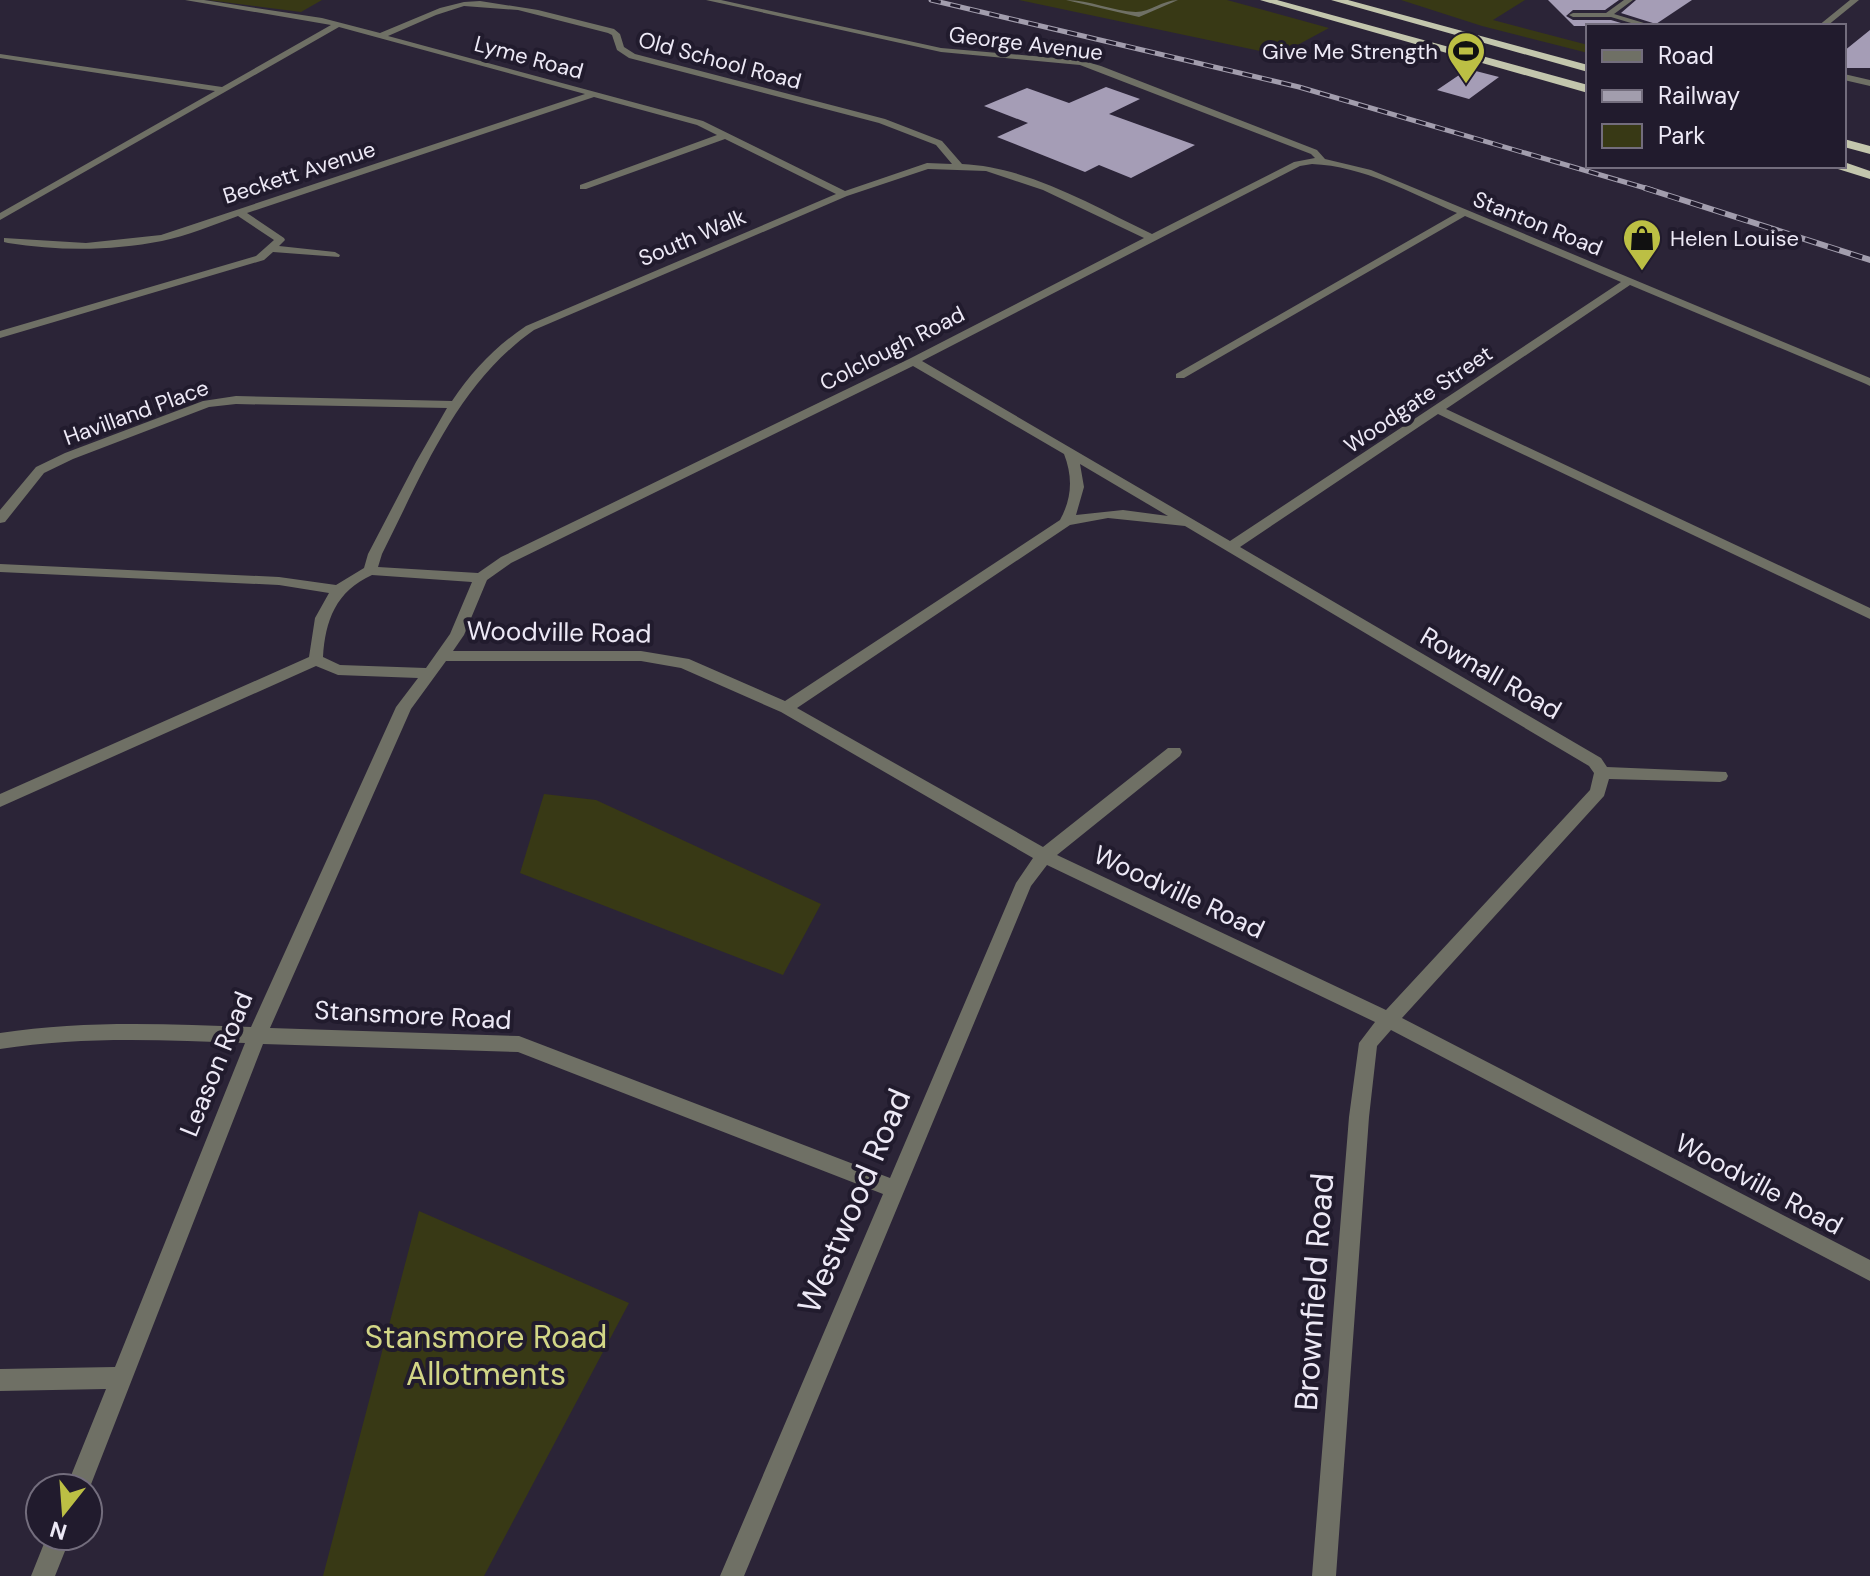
<svg xmlns="http://www.w3.org/2000/svg" width="1870" height="1576" font-family="'DM Sans',sans-serif">
	<style>
		.green { fill: #383915 }
		.building { fill: #a59db6 }
		.lines { fill: none; stroke-linecap: round; stroke-linejoin: round }
		.minor { fill: #6f7065; fill-rule: evenodd }
		.trunk { fill: #c3c6ad; fill-rule: evenodd }
		.rail-far1-casing { stroke: #a29dad; stroke-width: 5 }
		.rail-casing { stroke: #a29dad; stroke-width: 6 }
		.rail-far1 { stroke: #211b2d; stroke-width: 3; stroke-dasharray: 10; stroke-linecap: butt }
		.rail { stroke: #211b2d; stroke-width: 4; stroke-dasharray: 12; stroke-linecap: butt }
		.labels { text-anchor: middle; stroke-width: 8; stroke-linejoin: round; paint-order: stroke }
		.far-street-label { font-size: 22px; fill: #ede9f6; stroke: #211b2d }
		.far-poi-label { font-size: 22px; fill: #ede9f6; stroke: #211b2d; text-anchor: end }
		.street-label { font-size: 26px; fill: #ede9f6; stroke: #211b2d }
		.near-street-label { font-size: 32px; fill: #ede9f6; stroke: #211b2d }
		.near-park-label { font-size: 32px; fill: #d2d686; stroke: #211b2d }
	</style>
	<rect width="100%" height="100%" fill="#2b2437"/>
	<!-- green -->
	<path class="green" d="M208,0h114l-21,12z
		M1019,0h208l102,28 -50,27z
		M1401,0h124l-32,20 95,25v8l-106,-27z
		M544,794l52,6 225,104 -38,71 -263,-102z
		M419,1211l210,92 -145,273h-161z"/>
	<!-- building -->
	<path class="building" d="M1548,0h71l-14,10h-32l-7,6 7,4h38l20,6h-57z
		M1636,0h56l-36,24 -35,-11z
		M1870,30v38h-26v-17z
		M1468,69l31,8 -30,22 -32,-9z
		M1106,87l34,12 -31,15 86,31 -64,33 -32,-13 -14,7 -88,-35 31,-14 -44,-17 43,-18 42,15z"/>
	<g class="lines">
		<!-- minor -->
		<path class="minor" d="M185,0h19l118,18 58,15 60,-25 24,-6 16,-1 58,9 76,19 6,5 4,13 11,7 250,65 57,22 20,23c67,3 131,42 190,70l142,-72 21,-4 -4,-4 -231,-89 -139,-13 -235,-52h15l220,48 139,12 21,6 216,84 8,9 46,11 499,208v8l-4,-2 -236,-99 -184,124 424,199v11l-432,-205 -198,133 361,211 6,9 119,5 2,4 -2,4 -6,2 -111,-3 -5,17 -202,222 468,242v21l-479,-251 -14,16 -8,71 -33,459h-24l37,-459 10,-74 16,-21 -328,-157 -16,21 -287,690h-24l163,-382 -365,-142 -255,-8 -175,448v-4h-22l40,-99 -106,2v-22l115,-2 130,-324c-82,-3 -164,-7 -245,6v-16c83,-13 168,-9 251,-6l145,-320 22,-29 -80,-3 -22,-9 -316,141v-13l309,-137 6,-39 14,-25 -50,-8 -279,-13v-8l279,13 57,8 28,-17 4,-14 48,-92 31,-54 -211,-4 -27,3 -136,52 -29,14 -39,49 -5,1v-13l36,-43 29,-14 138,-52 33,-5 216,5c20,-30 44,-55 74,-75l310,-132 -111,-55 -139,50h-6v-4l137,-50 -20,-10 -103,-28 -347,116 37,25 1,2 -6,6 56,6 5,3 -1,2 -66,-5 -9,8 -264,78v-7l256,-75 18,-16 -36,-24c-25,9 -51,20 -76,25 -51,10 -103,10 -154,2l-4,-1v-4l82,5 75,-8 424,-141 -246,-67 -339,193v-7l215,-122 -215,-33v-4l222,33 109,-62zM464,6l54,4 90,23 4,2 5,15 12,8 250,65 57,22 16,19 -25,-1 -82,28 -142,-70 -315,-85 48,-21zM1312,164c51,2 99,29 145,49l-281,161v4h8l281,-162 156,66 -391,259 -308,-180 378,-195zM928,169l58,2 57,19 101,48 -235,121 -408,198 -23,16 -100,-6 4,-13c41,-81 75,-170 152,-224l313,-134zM913,366l151,88c9,23 8,44 -4,66l-275,181 -96,-42 -48,-8h-188l11,-16 23,-55 24,-17zM1080,464l88,52 -45,-6 -47,5 8,-28zM1108,518l77,8 404,240 5,7 -4,17 -204,220 -329,-155 123,-99 2,-4 -2,-4h-12l-125,99 -246,-139 273,-183zM372,575l100,7 -22,52 -24,34 -86,-3 -17,-8c2,-36 13,-66 49,-82zM446,661h195l40,7 100,44 252,146 -17,25 -126,295 -371,-142 -249,-8 141,-319z
			M1066,0c24,0 46,11 70,12 14,0 27,-12 42,-12l-39,17z
			M1624,0h9l-19,14 40,12h-13l-30,-9h-38l-4,-2 4,-2h33z
			M1850,0h9l-32,26h-9z
			M1844,74l26,6v6l-26,-6z
			M47,1536h24l-16,40h-24z"/>
		<!-- trunk -->
		<path class="trunk" d="M1260,0h17l311,85v8z
			M1331,0h17l240,65v7z
			M1844,139l26,7v8l-26,-7z
			M1844,162l26,9v8l-32,-10 -2,-3h8z"/>
		<!-- rail-far1 casing -->
		<g class="rail-far1-casing">
			<path id="rail-far1" d="M931,0l368,87 353,103"/>
		</g>
		<!-- rail casing -->
		<g class="rail-casing">
			<path id="rail" d="M1645,188l225,72"/>
		</g>
		<!-- rail-far1 -->
		<use href="#rail-far1" class="rail-far1"/>
		<!-- rail -->
		<use href="#rail" class="rail"/>
	</g>
	<!-- icons -->
	<defs>
		<g id="stadium-pin" transform="scale(2)"><path d="M0 17L-7.5 6A9.5 9.5 0 1 1 7.5 6Z" fill="#bcbf44" stroke="#211b2d"/><path d="M0-5a6.5 5 0 1 0 0 10a6.5 5 0 1 0 0-10ZM-3.5-1.8h7v3.6h-7Z" fill="#111"/></g>
		<g id="shop-pin" transform="scale(2)"><path d="M0 17L-7.5 6A9.5 9.5 0 1 1 7.5 6Z" fill="#bcbf44" stroke="#211b2d"/><path d="M-5-2.5h2.3a2.7 3.5 0 0 1 5.4 0H5L5.5 6h-11ZM-1.5-2.5h3a1.5 2.3 0 0 0-3 0Z" fill="#111"/></g>
	</defs>
	<g fill-rule="evenodd">
		<use href="#stadium-pin" x="1466" y="51"/>
		<use href="#shop-pin" x="1642" y="238"/>
	</g>
	<g class="labels">
		<!-- far-street labels -->
		<g class="far-street-label">
			<text transform="translate(1026 43) rotate(7)" y="8">George Avenue</text>
			<text transform="translate(529 57) rotate(15)" y="8">Lyme Road</text>
			<text transform="translate(720 60) rotate(15)" y="8">Old School Road</text>
			<text transform="translate(299 172) rotate(-18)" y="8">Beckett Avenue</text>
			<text transform="translate(1538 223) rotate(22)" y="8">Stanton Road</text>
			<text transform="translate(692 237) rotate(-23)" y="8">South Walk</text>
			<text transform="translate(892 348) rotate(-27)" y="8">Colclough Road</text>
			<text transform="translate(1418 399) rotate(-34)" y="8">Woodgate Street</text>
			<text transform="translate(136 412) rotate(-20)" y="8">Havilland Place</text>
		</g>
		<!-- far-poi labels -->
		<g class="far-poi-label">
			<text x="1438" y="59">Give Me Strength</text>
			<text x="1670" y="246" text-anchor="start">Helen Louise</text>
		</g>
		<!-- street labels -->
		<g class="street-label">
			<text transform="translate(559 632) rotate(1)" y="9">Woodville Road</text>
			<text transform="translate(1491 673) rotate(30)" y="9">Rownall Road</text>
			<text transform="translate(1179 892) rotate(25)" y="9">Woodville Road</text>
			<text transform="translate(413 1015) rotate(3)" y="9">Stansmore Road</text>
			<text transform="translate(216 1064) rotate(-68)" y="9">Leason Road</text>
			<text transform="translate(1759 1184) rotate(28)" y="9">Woodville Road</text>
		</g>
		<!-- near-street labels -->
		<g class="near-street-label">
			<text transform="translate(854 1201) rotate(-67)" y="11">Westwood Road</text>
			<text transform="translate(1314 1292) rotate(-86)" y="11">Brownfield Road</text>
		</g>
		<!-- near-park labels -->
		<g class="near-park-label">
			<text x="486" y="1348">Stansmore Road<tspan x="486" dy="37">Allotments</tspan></text>
		</g>
	</g>
	<!-- legend -->
	<rect x="1586" y="24" width="260" height="144" fill="#211b2d" stroke="#736d7d" stroke-width="2"/>
	<rect x="1602" y="50" width="40" height="12" fill="#6f7065" stroke="#736d7d" stroke-width="2"/>
	<text x="1658" y="64" font-size="24" fill="#ede9f6">Road</text>
	<rect x="1602" y="90" width="40" height="12" fill="#a29dad" stroke="#736d7d" stroke-width="2"/>
	<text x="1658" y="104" font-size="24" fill="#ede9f6">Railway</text>
	<rect x="1602" y="124" width="40" height="24" fill="#383915" stroke="#736d7d" stroke-width="2"/>
	<text x="1658" y="144" font-size="24" fill="#ede9f6">Park</text>
	<!-- north arrow -->
	<g transform="translate(64 1512) rotate(197)"><circle r="38" fill="#211b2d" stroke="#736d7d" stroke-width="2"/>
	<path d="M0-6L14 30L0 20L-14 30Z" fill="#bcbf44"/>
	<text y="-12" font-size="22" font-weight="bold" text-anchor="middle" fill="#ede9f6">N</text>
	</g>
</svg>
